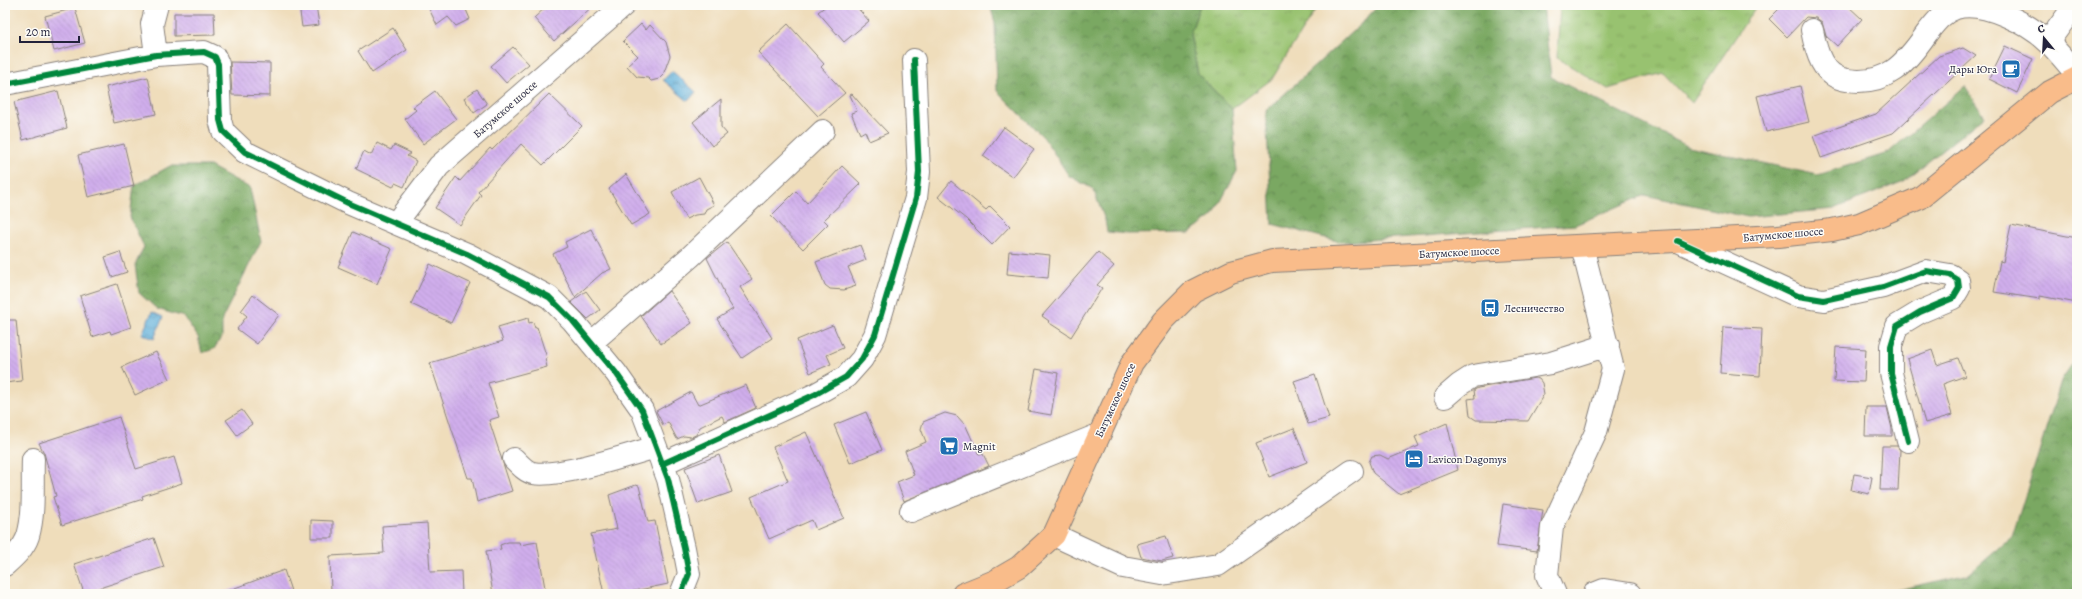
<svg xmlns="http://www.w3.org/2000/svg" width="2082" height="599" font-family="Alegreya,serif">
	<style>
		.grass { fill: url(#grass-tufts); stroke: #5d7255 }
		.forest { fill: url(#forest-crowns); stroke: #4e654e }
		.water { fill: url(#water-waves); stroke: #40688a }
		.building { fill: url(#building-back-hatch) }
		.lines { fill: none; stroke-linecap: round; stroke-linejoin: round }
		.minor-casing { stroke: #88807b; stroke-width: 24 }
		.highway-casing { stroke: #88807b; stroke-width: 24 }
		.minor { stroke: #fff; stroke-width: 22 }
		.highway { stroke: #f9bc8a; stroke-width: 22 }
		.cycleway-casing { stroke: #fdfcf7; stroke-width: 8 }
		.cycleway { stroke: #00873e; stroke-width: 6 }
		.labels { text-anchor: middle; stroke-width: 3; stroke-linejoin: round; paint-order: stroke }
		.poi-label { font-size: 11px; fill: #22223b; stroke: #fdfcf7; text-anchor: start }
		.street-label { font-size: 11px; fill: #22223b; stroke: #fdfcf7 }
	</style>
	<defs>
		<pattern id="grass-tufts" width="24" height="20" patternUnits="userSpaceOnUse"><rect width="24" height="20" fill="#98c26f"/><path d="M3 7l-1-3M5 7V3M7 7l1-3M15 17l-1-3M17 17v-4M19 17l1-3" fill="none" stroke="#83a661"/></pattern>
		<pattern id="forest-crowns" width="20" height="18" patternUnits="userSpaceOnUse"><rect width="20" height="18" fill="#7aa862"/><path d="M2 6a3 3 0 1 1 6 0M12 15a3 3 0 1 1 6 0" fill="none" stroke="#648852"/></pattern>
		<pattern id="water-waves" width="16" height="10" patternUnits="userSpaceOnUse"><rect width="16" height="10" fill="#5eafd9"/><path d="M0 5q4-4 8 0t8 0" fill="none" stroke="#4d8eb1"/></pattern>
		<pattern id="building-back-hatch" width="6" height="6" patternUnits="userSpaceOnUse"><rect width="6" height="6" fill="#d0aeec"/><path d="M-1 5l2 2M0 0l6 6M5-1l2 2" fill="none" stroke="#b295cb"/></pattern>
	</defs>
	<rect width="100%" height="100%" fill="#fdfcf7"/>
	<filter id="ink" filterUnits="userSpaceOnUse"><feTurbulence type="fractalNoise" baseFrequency=".025" numOctaves="2"/><feDisplacementMap in="SourceGraphic" scale="8" xChannelSelector="R" yChannelSelector="G"/><feConvolveMatrix kernelMatrix="1 2 1 2 8 2 1 2 1" color-interpolation-filters="sRGB"/></filter>
	<filter id="wash" filterUnits="userSpaceOnUse"><feTurbulence type="fractalNoise" baseFrequency=".012" numOctaves="4" result="noise"/><feDisplacementMap in="SourceGraphic" scale="16" xChannelSelector="R" yChannelSelector="G"/><feGaussianBlur stdDeviation="0.9" result="paint"/><feColorMatrix in="noise" values="0 0 0 0 0 0 0 0 0 0 0 0 0 0 0 0 0 1.4 0 .05"/><feComposite in="paint" operator="in"/></filter>
	<g filter="url(#wash)">
		<rect width="100%" height="100%" fill="#efddbb"/>
		<!-- grass -->
		<path class="grass" d="M1200,5h118l-46,74 -40,30 -34,-35 -8,-40z
			M1560,5h197l-65,98 -29,-30 -55,16 -51,-31z"/>
		<!-- forest -->
		<path class="forest" d="M990,5h210l-10,29 8,40 34,35 5,62 -24,45 -23,17 -62,1 -21,-2 -2,-12 -12,-31 -24,-13 -25,-38 -47,-47 -2,-68z
			M1378,5h165l8,72 138,70 129,28 70,-22 77,-67 20,30 -81,65 -70,28 -86,8 -103,-22 -70,30 -234,17 -69,-18 -6,-113 100,-92z
			M170,166h40l40,22 11,53 -39,78v17l-8,13 -12,4 -4,-16 -14,-20 -27,-8 -18,-16 -4,-28 9,-18 -14,-30 4,-31z
			M2077,357v237h-198l90,-20 43,-37 50,-158z"/>
		<!-- water -->
		<path class="water" d="M672,71l24,21 -8,9 -25,-21z
			M152,312l11,5 -9,22 -12,-5z"/>
		<g id="blocks">
			<!-- building -->
			<path class="building" d="M299,5h17l3,20 -17,2z
				M427,5h37l6,14 -14,7 -8,-9 -11,8z
				M548,5h46l-40,36 -20,-23z
				M827,5h28l14,16 -25,21 -26,-30z
				M1783,5h64l15,14 -25,27 -11,-10 -4,-14 -6,-4 -10,-1 -19,20 -18,-18z
				M75,8l10,35 -31,8 -9,-35z
				M174,13h40l1,22 -41,1z
				M641,24l5,6 4,-5 16,17 4,14 -7,19 -4,4 -8,2 -3,-3 -11,-1 -10,-11 11,-10 -15,-15z
				M788,24l36,40 -3,3 24,26 -27,23 -60,-64z
				M393,28l14,22 -35,23 -14,-22z
				M2005,46l28,13 -16,34 -28,-14z
				M513,47l16,17 -23,19 -15,-17z
				M1963,48l13,8 -83,77 -72,25 -8,-22 63,-22 63,-58z
				M230,62l40,1v33l-38,-1z
				M148,77l8,37 -42,9 -8,-36z
				M1800,86l9,36 -43,10 -9,-36z
				M477,89l10,15 -13,9 -10,-15z
				M58,91l9,37 -44,12 -9,-38z
				M435,91l21,28 -33,25 -18,-25 11,-9 -3,-3z
				M549,94l33,32 -39,39 -22,-21 -43,48 3,3 -21,30 -25,-17 21,-31 4,4 30,-33 2,2z
				M852,94l12,14 24,25 -19,8 -4,-10 -5,3 -9,-21 6,-2 -7,-16z
				M721,99v28l6,7 -15,12 -19,-24z
				M1004,127l30,22 -21,28 -30,-21z
				M377,143l14,7 3,-5 17,8 -4,3 9,5 -12,26 -9,-4 -2,4 -37,-18 8,-18 7,4z
				M124,144l10,42 -46,11 -10,-42z
				M842,166l19,18 -37,36 4,4 -25,25 -32,-33 25,-25 11,12z
				M626,174l24,40 -19,11 -22,-36z
				M699,177l15,28 -8,4 -2,5 -9,1 -9,4 -14,-27z
				M951,181l35,29 4,-4 20,20 -18,19 -26,-26 -28,-22z
				M2011,225l66,13v65l-37,-7v3l-46,-7 6,-31 3,1z
				M591,229l20,40 -9,4 -27,24 -22,-43 14,-7 -2,-5z
				M353,232l39,17 -15,35 -39,-17z
				M727,242l25,37 -12,8 32,51 -30,20 -25,-39 16,-10 -10,-16 1,-1 -17,-34z
				M860,245l6,15 -18,7 8,19 -12,4 -14,-1 -5,-4 -9,-23z
				M1009,251l41,4 -2,23 -41,-4z
				M120,252l7,20 -15,5 -7,-20z
				M1098,252l16,14 -17,19 5,3 -31,49 -23,-15 1,-1 -7,-5z
				M430,264l40,19 -19,40 -40,-19z
				M117,284l14,43 -20,7 -1,-3 -18,6 -12,-41z
				M586,291l14,19 -12,9 -17,-17z
				M669,291l23,32 -31,21 -20,-28z
				M253,295l26,20 -22,29 -20,-15 10,-13 -6,-5z
				M528,318l1,5 4,-1 2,6 2,-1 10,31 -2,1 2,8 -59,16 11,34 -10,3 23,71 -35,11 -5,-24h-4l-38,-115 73,-22 -5,-14z
				M5,320h11l6,61 -17,2z
				M833,325l10,23 -16,7 4,9 -21,9 -13,-33z
				M1723,327l39,2 -2,47 -40,-3z
				M1836,347l30,2 -2,33 -30,-1z
				M1932,350l5,15 21,-7 7,18 -22,8 9,31 -27,8 -18,-64z
				M156,352l13,27 -34,16 -13,-28z
				M1036,369l22,4 -7,42 -23,-4z
				M1315,374l14,44 -21,6 -14,-43z
				M1535,378l4,1 3,4 2,11 -16,27 -52,-1 -6,-4 -2,-17 7,-1 -1,-8 4,-2z
				M746,385l10,23 -31,14 -3,-6 -22,11 -4,8 -5,2 -7,-1 -7,3 -9,-17 -5,3 -7,-14 35,-19 7,13z
				M1866,407h21l5,22v7h-27z
				M242,410l10,14 -15,11 -11,-15z
				M866,412l16,38 -32,13 -16,-38z
				M945,413l12,3 9,10 13,29 4,-1 6,12 -85,35 -7,-19 17,-7 -9,-24 21,-9 -5,-13 2,-7z
				M119,417l17,52 38,-12 8,26 -40,13 1,3 -81,26 -9,-28 3,-1 -12,-43 -5,-10z
				M1447,423l11,47 -59,24 -26,-21 -4,-11 3,-6 8,-1 8,4 31,-13 -4,-9z
				M1294,428l13,34 -38,15 -13,-34z
				M806,432l38,86 -28,12 -4,-10 -43,19 -18,-42 37,-16 -15,-34z
				M1882,446h15l3,4 -2,40h-18z
				M719,455l13,37 -34,12 -13,-36z
				M1854,474l18,3 -3,17 -18,-4z
				M636,485l3,1 9,36 7,-1 13,63 -48,10h-16l-13,-60 26,-5 -8,-34z
				M1503,504l40,6 -6,41 -40,-5z
				M311,520l22,1v17h-22z
				M427,523l3,49 31,-1 1,23h-131l-1,-38 54,-3 -2,-27z
				M1166,536l7,22 -11,3 -21,-4 -4,-13z
				M154,538l10,29 -80,26 -10,-29z
				M508,542h11l1,3 17,-3 9,52h-53l-7,-43 15,-2 -1,-4z
				M284,570l8,24h-68v-2z"/>
		</g>
	</g>
	<g filter="url(#ink)">
		<use href="#blocks" fill-opacity="0" stroke="#88807b" stroke-width="1"/>
		<g class="lines">
			<!-- minor casing -->
			<g class="minor-casing">
				<path id="minor" d="M1812,30c4,21 10,47 35,50 40,6 59,-17 80,-47 8,-10 16,-21 29,-25 27,-8 74,16 93,35 10,10 19,21 28,32
					M2048,42l27,-37
					M156,55l-4,-31 5,-19
					M5,84l151,-29 48,-3 11,5 3,7 2,56 3,11 22,21 103,51 119,51 82,43 24,24 43,52 26,37 26,69 16,69 5,26 -8,20
					M396,223l43,-57 185,-161
					M1678,241l120,55 26,4 59,-13 43,-16 24,4 8,5 1,8 -6,10 -33,14 -23,14 -6,20v27l17,68
					M591,343l99,-86 133,-126
					M1445,397l14,-12 14,-9 78,-13 57,-18
					M514,459c5,5 12,13 19,14 26,5 95,-18 123,-26
					M662,464l152,-69 32,-18 16,-18 13,-24 41,-137 3,-26 -5,-112
					M911,511l187,-76
					M1054,535l69,32 39,7 56,-9 134,-94
					M5,565c9,-8 19,-17 23,-29 7,-24 4,-52 5,-77
					M1555,594l-8,-19 5,-48 44,-95 17,-63 -31,-123
					M1594,594l10,-4 26,4"/>
			</g>
			<!-- highway casing -->
			<g class="highway-casing">
				<path id="highway" d="M963,594l32,-13 24,-14 35,-32 78,-172 31,-42 30,-30 38,-19 41,-11 506,-25 54,-6 27,-6 61,-26 130,-106 27,-14"/>
			</g>
			<!-- minor -->
			<use href="#minor" class="minor"/>
			<!-- highway -->
			<use href="#highway" class="highway"/>
			<!-- cycleway casing -->
			<g class="cycleway-casing">
				<path id="cycleway" d="M5,84l151,-29 48,-3 11,5 3,7 2,56 3,11 22,21 103,51 119,51 82,43 24,24 43,52 26,37 26,69 16,69 5,26 -8,20
					M1678,241l120,55 26,4 59,-13 43,-16 24,4 8,5 1,8 -6,10 -33,14 -23,14 -6,20v27l17,68
					M662,464l152,-69 32,-18 16,-18 13,-24 41,-137 3,-26 -5,-112"/>
			</g>
			<!-- cycleway -->
			<use href="#cycleway" class="cycleway"/>
		</g>
	</g>
	<!-- icons -->
	<defs>
		<g id="cafe-square" transform="scale(1)"><rect x="-9" y="-9" width="18" height="18" rx="4" fill="#1f6fb2" stroke="#fdfcf7"/><path d="M-5.5-4.5H6V0H3Q3 3.5 0 3.5H-2.5Q-5.5 3.5-5.5 0ZM3-3.2v2h1.7v-2ZM-6 4.5H4V6H-6Z" fill="#fff"/></g>
		<g id="bus-square" transform="scale(1)"><rect x="-9" y="-9" width="18" height="18" rx="4" fill="#1f6fb2" stroke="#fdfcf7"/><path d="M-5-6H5V4H4V6H2V4H-2V6H-4V4H-5ZM-3.5-4V0h7V-4ZM-3.5 1.2v1.5H-2V1.2ZM2 1.2v1.5H3.5V1.2Z" fill="#fff"/></g>
		<g id="supermarket-square" transform="scale(1)"><rect x="-9" y="-9" width="18" height="18" rx="4" fill="#1f6fb2" stroke="#fdfcf7"/><path d="M-6-5.5h2.5l.6 2H6L4.5 2H-2.5L-4.4-4H-6ZM-1.5 3.2a1.3 1.3 0 1 0 .1 0ZM3 3.2a1.3 1.3 0 1 0 .1 0Z" fill="#fff"/></g>
		<g id="hotel-square" transform="scale(1)"><rect x="-9" y="-9" width="18" height="18" rx="4" fill="#1f6fb2" stroke="#fdfcf7"/><path d="M-6-4.5h1.5V1H6V5H4.5V3h-9V5H-6ZM-4 0a1.8 1.8 0 1 1 3.6 0ZM.5 0V-2.5h3Q6-2.5 6 0Z" fill="#fff"/></g>
	</defs>
	<g fill-rule="evenodd">
		<use href="#cafe-square" x="2011" y="69"/>
		<use href="#bus-square" x="1490" y="308"/>
		<use href="#supermarket-square" x="949" y="446"/>
		<use href="#hotel-square" x="1414" y="459"/>
	</g>
	<g class="labels">
		<!-- poi labels -->
		<g class="poi-label">
			<text x="1997" y="73" text-anchor="end">Дары Юга</text>
			<text x="1504" y="312">Лесничество</text>
			<text x="963" y="450">Magnit</text>
			<text x="1428" y="463">Lavicon Dagomys</text>
		</g>
		<!-- street labels -->
		<g class="street-label">
			<text transform="translate(505 109) rotate(-41)" y="4">Батумское шоссе</text>
			<text transform="translate(1783 234) rotate(-5)" y="4">Батумское шоссе</text>
			<text transform="translate(1459 252) rotate(-3)" y="4">Батумское шоссе</text>
			<text transform="translate(1115 400) rotate(-65)" y="4">Батумское шоссе</text>
		</g>
	</g>
	<!-- margin -->
	<rect width="2082" height="599" fill="none" stroke="#fdfcf7" stroke-width="20"/>
	<!-- north arrow -->
	<g transform="translate(2044 38) rotate(342)" stroke="#fdfcf7" stroke-width="3" paint-order="stroke">
	<path d="M0-3L7 15L0 10L-7 15Z" fill="#22223b"/>
	<text y="-6" font-size="11" font-weight="bold" text-anchor="middle" fill="#22223b">С</text>
	</g>
	<!-- scale -->
	<path d="M20 36v6h59v-6" fill="none" stroke="#22223b" stroke-width="2"/>
	<text x="26" y="36" font-size="12" fill="#22223b" stroke="#fdfcf7" stroke-width="3" paint-order="stroke">20 m</text>
</svg>
